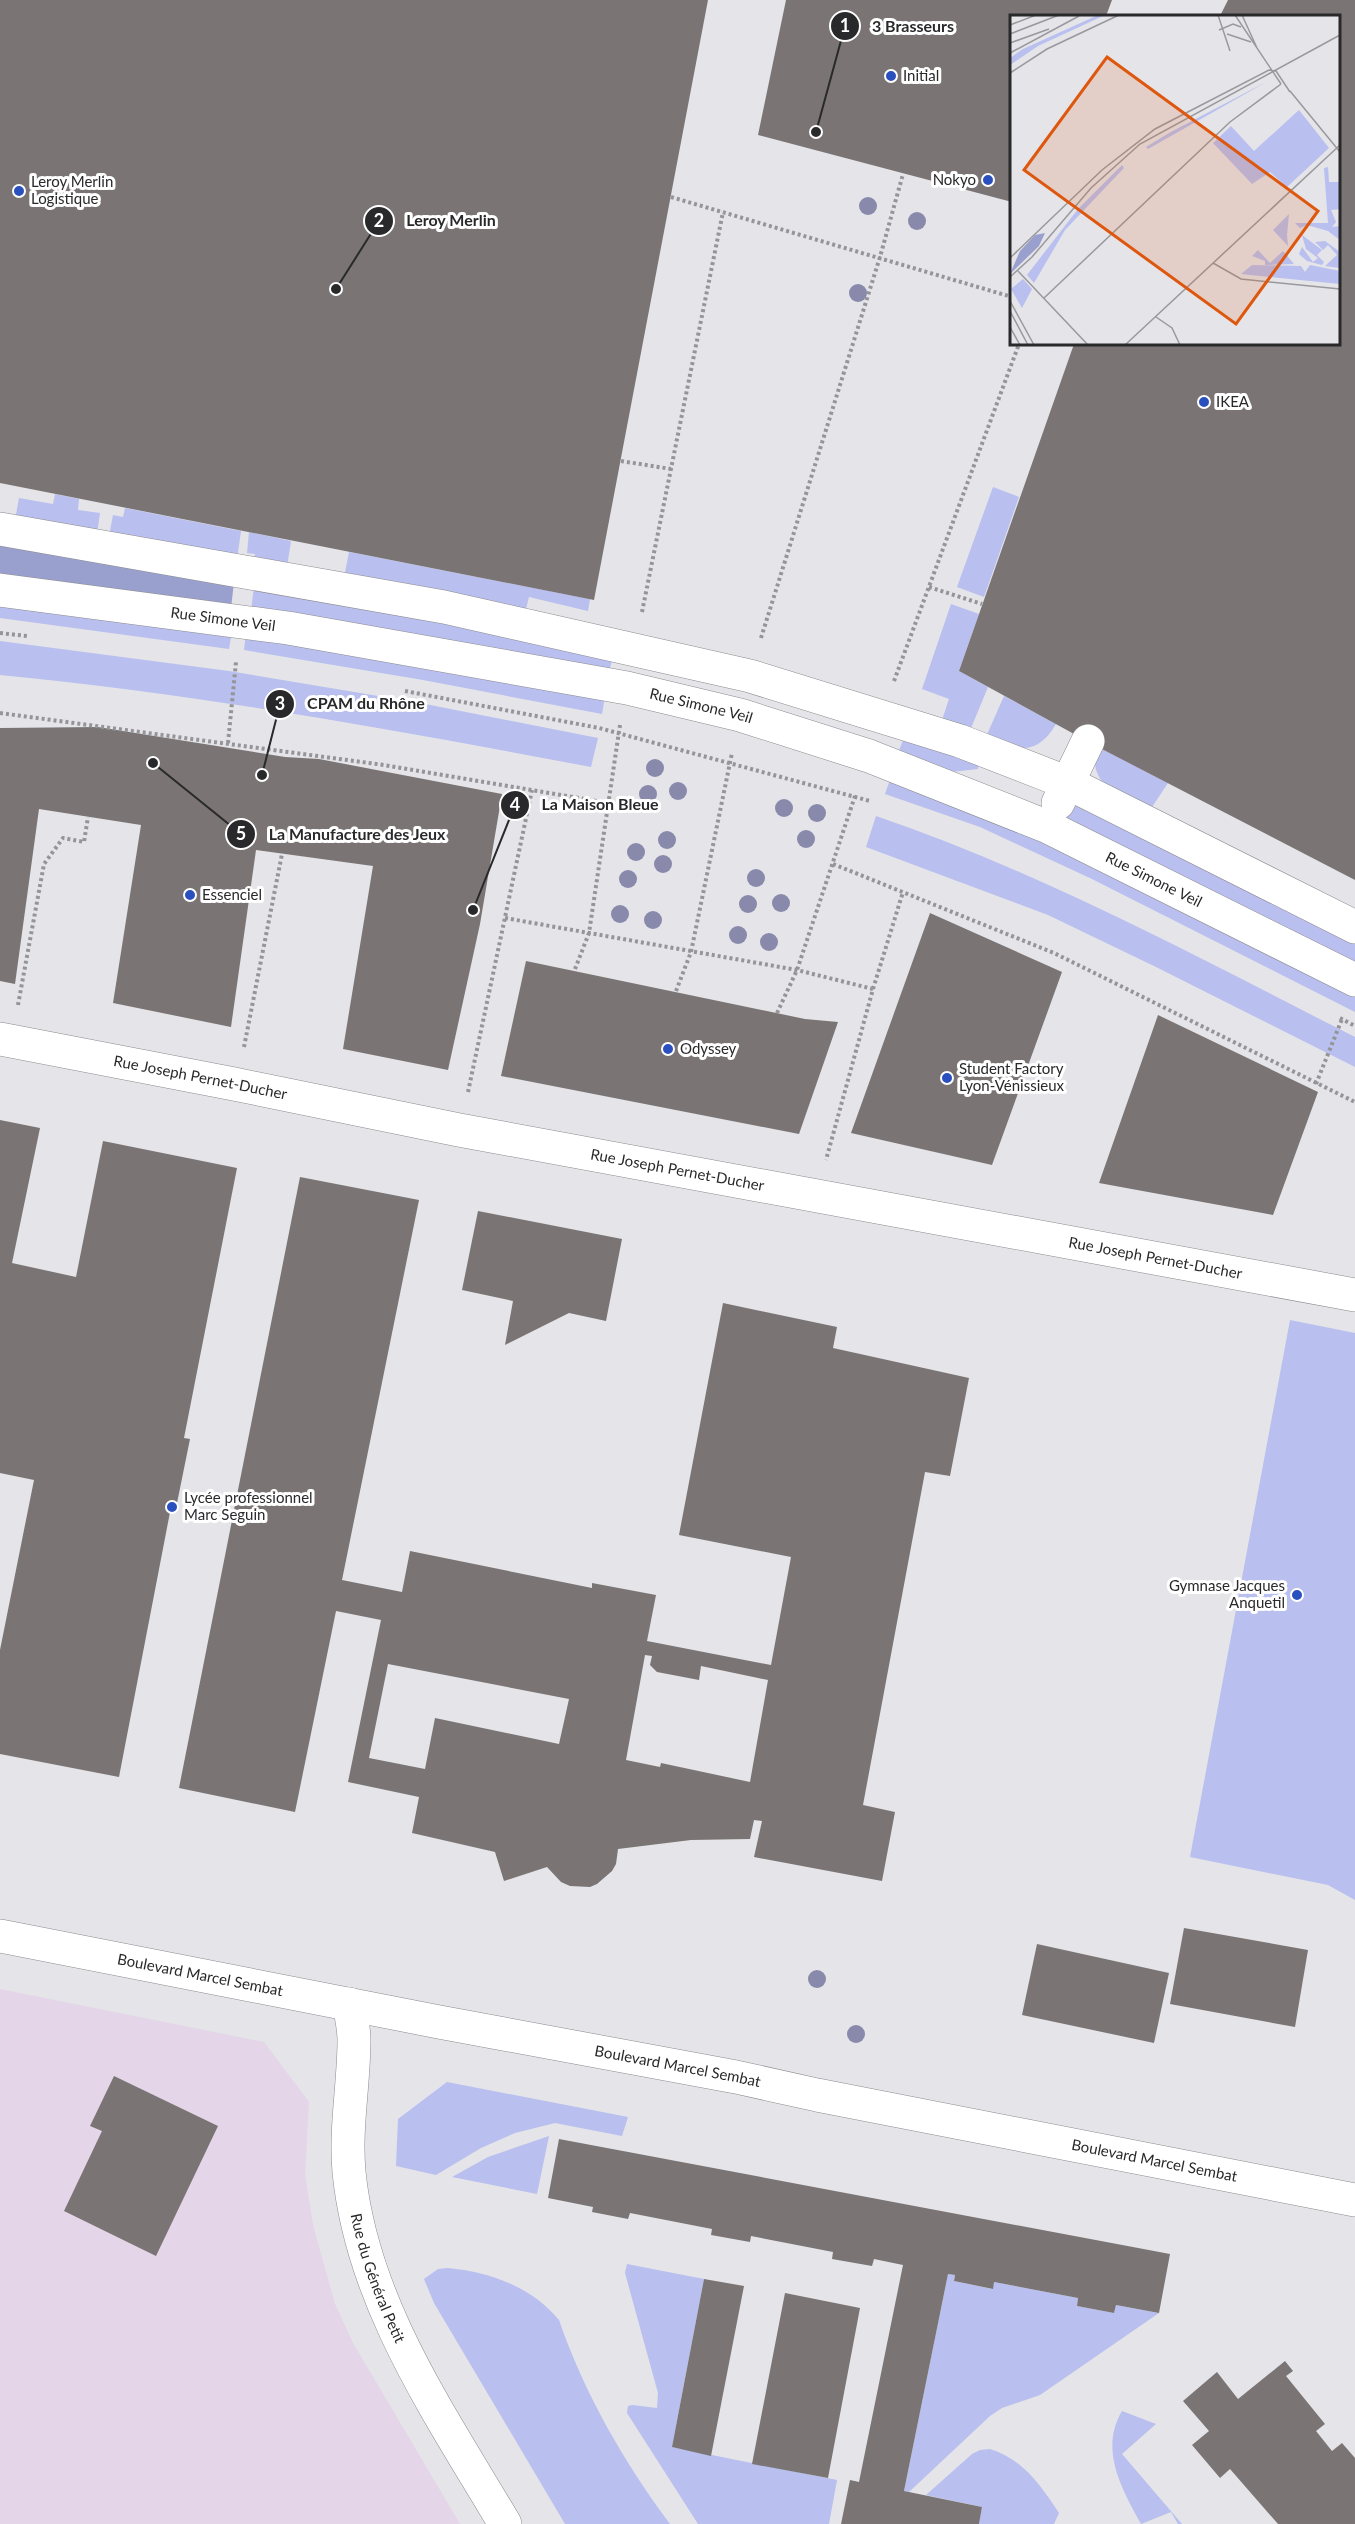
<svg xmlns="http://www.w3.org/2000/svg" width="1355" height="2524" font-family="Lato,sans-serif">
	<style>
		.industrial { fill: #e4d5e8 }
		.green { fill: #b9bfee }
		.forest { fill: #9aa0cd }
		.building { fill: #7a7574; fill-rule: evenodd }
		.lines { fill: none; stroke-linecap: round; stroke-linejoin: round }
		.minor-casing { stroke: #8b8b8f; stroke-width: 34 }
		.path { stroke: #959599; stroke-width: 4; stroke-dasharray: 3 3; stroke-linecap: butt }
		.minor { stroke: #fff; stroke-width: 33 }
		.tree { fill: #8889ab }
		.poi-dot { fill: #2a4fbe; stroke: #fff; stroke-width: 2 }
		.labels { text-anchor: middle; stroke-width: 6; stroke-linejoin: round; paint-order: stroke }
		.poi-label { font-size: 15px; fill: #29292b; stroke: #fff; text-anchor: start }
		.street-label { font-size: 15px; fill: #29292b; stroke: #fff }
		.inset-road { fill: none; stroke: #99999d; stroke-width: 1.5 }
		.view { fill: #de570e; fill-opacity: 0.15; stroke: #de570e; stroke-width: 3 }
		.inset-edge { fill: none; stroke: #29292b; stroke-width: 3 }
		.leader { fill: none; stroke: #29292b; stroke-width: 2 }
		.callout-dot { fill: #29292b; stroke: #fff; stroke-width: 2 }
		.mark-label { font-size: 18px; text-anchor: middle; font-weight: bold; fill: #fff }
		.callout-label { font-size: 16px; text-anchor: middle; font-weight: bold; fill: #29292b; stroke: #fff; stroke-width: 6; stroke-linejoin: round; paint-order: stroke }
	</style>
	<rect width="100%" height="100%" fill="#e4e4e9"/>
	<!-- industrial -->
	<path class="industrial" d="M0,1989l264,53 45,60 -4,72 8,51 22,79 18,39 107,181h-460z"/>
	<!-- green -->
	<path class="green" d="M993,487l26,10 -35,100 -27,-10z
		M55,494l24,5 -1,11 22,3 -3,21 -82,-14 4,-22 34,6z
		M125,508l116,23 -4,28 -128,-23 4,-21 10,2z
		M249,532l42,9 -4,26 -33,-5 1,-8 -8,-1z
		M349,552l241,47 -2,12 -59,-14 -4,16 -181,-35z
		M254,586l359,69 -4,18 -358,-62z
		M0,599l232,32 -3,18 -229,-31z
		M951,604l28,10 -20,57 29,16 -19,46 -28,-10 8,-24 -27,-10z
		M246,633l359,63 -3,18 -179,-34 -179,-30z
		M0,641l229,30 191,32 178,35 -7,29c-196,-37 -392,-73 -591,-92z
		M1004,696l52,28c-20,34 -40,25 -71,15z
		M905,735l74,27 -1,7 -27,3 -53,-19z
		M1096,746l72,37 -18,27c-32,-18 -62,-22 -54,-64z
		M891,777l97,36 367,179v20l-263,-133 -112,-52 -95,-33z
		M1072,802l283,138v24l-290,-146z
		M876,816c167,57 323,142 479,221v30l-199,-100 -108,-52 -182,-68z
		M1290,1320l65,13v567l-27,-15 -138,-28z
		M447,2082l181,35 -6,19 -67,-13 -40,10 -34,15 -45,27 -40,-9 2,-47z
		M549,2136l-12,58 -85,-17 36,-20z
		M627,2264l77,15 -32,168 165,33 -8,44h-131l-71,-111 1,-7 4,-1 25,3 1,-15 -33,-120z
		M448,2268c42,4 84,19 111,52 25,73 65,142 111,204h-105l-131,-221 -10,-24 14,-10z
		M948,2274l7,1 -1,6 38,8 2,-7 84,16 -1,8 37,7 2,-8 43,8 -119,82 -38,13 -12,8 -81,76 -5,-1z
		M1122,2411l34,13 -34,30 60,70h-4l-7,-12 -30,12c-19,-35 -42,-74 -19,-113z
		M990,2449c33,10 51,37 69,64l-5,11h-75l3,-17 -56,-12 46,-41 8,-4z"/>
	<!-- forest -->
	<path class="forest" d="M0,542l234,40 -3,26 -231,-32z"/>
	<!-- building -->
	<path class="building" d="M0,0h708l-114,600 -594,-117z
		M786,0h326l-6,16h-94v186l-254,-67z
		M1228,0h127v880l-259,-134 -137,-75 115,-327h264v-328h-118z
		M98,727l187,30 34,2 183,35 -22,130 -32,146 -105,-21 30,-183 -117,-16 -25,177 -118,-24 28,-178 -102,-16 -24,175 -15,-3v-253z
		M930,913l132,59 -70,193 -141,-32z
		M526,961l279,58 33,3 -39,112 -298,-58z
		M1158,1015l160,77 -45,123 -174,-32z
		M0,1120l40,8 -28,135 64,14 27,-136 134,27 -53,270 6,1 -14,69 -5,-1 -52,270 -119,-23v-104l34,-170 -34,-7z
		M300,1177l119,23 -77,380 60,12 8,-41 182,37v-5l64,12 -9,46 124,24 20,-108 -112,-22 44,-232 114,24 -4,21 136,30 -19,98 -25,-4 -62,333 32,7 -13,69 -128,-24 8,-36 -8,-1 -4,19 -59,1 -73,9 -2,15 -4,7 -15,13 -7,3 -20,-1 -9,-4 -14,-15 -43,14 -9,-29 -83,-19 7,-36 -71,-15 33,-162 -45,-9 -41,201 -116,-24zM645,1655l7,1 -2,9 7,7 42,8 2,-14 67,14 -18,102 -89,-19 -1,4 -34,-7zM388,1664l181,35 -10,45 -124,-26 -10,51 -56,-11z
		M478,1211l144,28 -16,82 -37,-8 -64,32 8,-44 -51,-11z
		M1184,1928l124,22 -13,77 -125,-23z
		M1037,1944l132,29 -15,70 -132,-28z
		M114,2076l104,50 -62,130 -92,-45 38,-80 -12,-5z
		M559,2139l611,115 -11,59 -43,-8 -2,8 -37,-7 1,-8 -84,-16 -1,7 -39,-8 1,-6 -7,-1 -44,217 78,16 -3,17h-138l9,-44 9,2 44,-217 -29,-6 -2,7 -40,-7 1,-7 -82,-16 -1,6 -39,-7 1,-6 -82,-16 -2,6 -36,-7 1,-5 -45,-9z
		M704,2279l40,7 -33,170 -39,-9z
		M785,2293l75,15 -32,170 -76,-14z
		M1285,2361l8,10 -7,5 39,48 -9,7 16,20 10,-8 13,15v66h-77l-48,-55 -10,9 -28,-33 17,-14 -26,-30 34,-29 21,27z"/>
	<g class="lines">
		<!-- minor casing -->
		<g class="minor-casing">
			<g id="minor">
				<path d="M0,529l444,78 306,69 210,65 108,42 287,144"/>
				<path id="s1" d="M0,590l288,38 339,60 113,27 129,41 179,71 307,153"/>
				<path d="M1058,803l30,-62"/>
				<path id="s2" d="M0,1039l234,45 225,46 896,165"/>
				<path id="s3" d="M0,1936l439,86 297,55 81,18 538,105"/>
				<path id="s4" d="M349,2004c2,11 5,24 5,36 0,44 -9,87 -5,132 13,131 91,242 156,352"/>
			</g>
		</g>
		<!-- path -->
		<path class="path" d="M671,197l341,100
			M621,461l50,8
			M929,587l53,17
			M642,612l81,-400
			M0,633l27,3
			M761,638l119,-381 23,-83
			M894,681l125,-337
			M405,691l194,37 271,73
			M0,713l384,52 224,38
			M228,743l8,-81
			M833,864l221,89 301,149
			M505,918l292,52 76,19 -47,171
			M575,969l14,-36 31,-208
			M873,989l30,-97
			M676,991l15,-39 41,-199
			M18,1005l26,-141 19,-26 21,4 4,-25
			M777,1013l20,-43 58,-174
			M1340,1018l15,8
			M244,1047l38,-193
			M1316,1084l26,-65
			M468,1092l64,-302"/>
		<!-- minor -->
		<use href="#minor" class="minor"/>
	</g>
	<!-- trees -->
	<g class="tree">
		<circle cx="868" cy="206" r="9"/>
		<circle cx="917" cy="221" r="9"/>
		<circle cx="858" cy="293" r="9"/>
		<circle cx="655" cy="768" r="9"/>
		<circle cx="678" cy="791" r="9"/>
		<circle cx="648" cy="794" r="9"/>
		<circle cx="784" cy="808" r="9"/>
		<circle cx="817" cy="813" r="9"/>
		<circle cx="806" cy="839" r="9"/>
		<circle cx="667" cy="840" r="9"/>
		<circle cx="636" cy="852" r="9"/>
		<circle cx="663" cy="864" r="9"/>
		<circle cx="756" cy="878" r="9"/>
		<circle cx="628" cy="879" r="9"/>
		<circle cx="781" cy="903" r="9"/>
		<circle cx="748" cy="904" r="9"/>
		<circle cx="620" cy="914" r="9"/>
		<circle cx="653" cy="920" r="9"/>
		<circle cx="738" cy="935" r="9"/>
		<circle cx="769" cy="942" r="9"/>
		<circle cx="817" cy="1979" r="9"/>
		<circle cx="856" cy="2034" r="9"/>
	</g>
	<!-- markers -->
	<g class="poi-dot">
		<circle cx="891" cy="76" r="6"/>
		<circle cx="988" cy="180" r="6"/>
		<circle cx="19" cy="191" r="6"/>
		<circle cx="1204" cy="402" r="6"/>
		<circle cx="190" cy="895" r="6"/>
		<circle cx="668" cy="1049" r="6"/>
		<circle cx="947" cy="1078" r="6"/>
		<circle cx="172" cy="1507" r="6"/>
		<circle cx="1297" cy="1595" r="6"/>
	</g>
	<g class="labels">
		<!-- poi labels -->
		<g class="poi-label">
			<text x="903" y="81">Initial</text>
			<text x="976" y="185" text-anchor="end">Nokyo</text>
			<text x="31" y="187">Leroy Merlin<tspan x="31" dy="17">Logistique</tspan></text>
			<text x="1216" y="407">IKEA</text>
			<text x="202" y="900">Essenciel</text>
			<text x="680" y="1054">Odyssey</text>
			<text x="959" y="1074">Student Factory<tspan x="959" dy="17">Lyon-Vénissieux</tspan></text>
			<text x="184" y="1503">Lycée professionnel<tspan x="184" dy="17">Marc Seguin</tspan></text>
			<text x="1285" y="1591" text-anchor="end">Gymnase Jacques<tspan x="1285" dy="17">Anquetil</tspan></text>
		</g>
		<!-- street labels -->
		<g class="street-label">
			<text dy="5" stroke="none"><textPath href="#s1" startOffset="225">Rue Simone Veil</textPath></text>
			<text dy="5" stroke="none"><textPath href="#s1" startOffset="711">Rue Simone Veil</textPath></text>
			<text dy="5" stroke="none"><textPath href="#s1" startOffset="1197">Rue Simone Veil</textPath></text>
			<text dy="5" stroke="none"><textPath href="#s2" startOffset="204">Rue Joseph Pernet-Ducher</textPath></text>
			<text dy="5" stroke="none"><textPath href="#s2" startOffset="690">Rue Joseph Pernet-Ducher</textPath></text>
			<text dy="5" stroke="none"><textPath href="#s2" startOffset="1176">Rue Joseph Pernet-Ducher</textPath></text>
			<text dy="5" stroke="none"><textPath href="#s3" startOffset="204">Boulevard Marcel Sembat</textPath></text>
			<text dy="5" stroke="none"><textPath href="#s3" startOffset="690">Boulevard Marcel Sembat</textPath></text>
			<text dy="5" stroke="none"><textPath href="#s3" startOffset="1176">Boulevard Marcel Sembat</textPath></text>
			<text dy="5" stroke="none"><textPath href="#s4" startOffset="279">Rue du Général Petit</textPath></text>
		</g>
	</g>
	<!-- overview -->
	<g transform="translate(1010 15)">
		<rect width="330" height="330" fill="#e4e4e9"/>
		<path d="M95,0l-67,31 -28,19v-7l13,-9 73,-33zM258,66l-120,68 -2,-2 23,-14zM289,95l30,38 -42,39 -17,-15 -18,12 -39,-41 18,-17 23,25zM112,150l2,3 -59,62 -31,53 -7,-8 51,-66zM318,152l1,15h11v27l-9,1 5,12 -4,5 8,-1v14l-12,-9 -21,-6 -7,3 -5,-5h33l-4,-55zM279,199l-2,21 1,11 -15,-16zM292,220l20,15 -5,5 7,7 -2,3 -15,-4 -8,-7 3,-7 11,15 5,-4 -12,-9zM315,226l15,11v16l-15,-2 12,-11 -9,-10 -5,5 -8,-8zM248,235l12,13 13,-12 11,13 -29,1v-4l-13,-5zM242,250l49,1 4,6 5,-7 30,6v13l-99,-10zM13,264l9,10 -10,19 -11,-19z" fill="#b9bfee"/>
		<path d="M35,218l-6,13 -29,28 10,-23 15,-16z" fill="#9aa0cd"/>
		<path class="inset-road" d="M208,0l12,36M225,0l46,69M232,0l15,33M0,10l26,-10M209,15l14,-6 8,3M0,19l49,-19M217,19l24,8M0,28l39,-14M0,38l69,-37M0,58l37,-24 72,-34M280,76l50,61M0,243l92,-88 53,-41 114,-59 7,1 14,21M203,248l28,16 99,10M8,256l70,74M0,262l22,-20 59,-69 49,-44 200,-109M34,283l186,-176 51,-38M0,286l24,44M0,296l18,34M146,302l16,11 8,17M0,312l10,18M115,330l215,-200"/>
		<path class="view" d="M97,42l211,154 -82,113 -212,-154z"/>
		<rect width="330" height="330" class="inset-edge"/>
	</g>
	<!-- callouts -->
	<path class="leader" d="M816 132L845 26M336 289L379 221M262 775L280 704M473 910L515 805M153 763L241 834"/>
	<g class="callout-dot">
		<circle cx="816" cy="132" r="6"/>
		<circle cx="336" cy="289" r="6"/>
		<circle cx="262" cy="775" r="6"/>
		<circle cx="473" cy="910" r="6"/>
		<circle cx="153" cy="763" r="6"/>
		<circle cx="845" cy="26" r="15"/>
		<circle cx="379" cy="221" r="15"/>
		<circle cx="280" cy="704" r="15"/>
		<circle cx="515" cy="805" r="15"/>
		<circle cx="241" cy="834" r="15"/>
	</g>
	<g class="mark-label">
		<text x="845" y="32">1</text>
		<text x="379" y="227">2</text>
		<text x="280" y="710">3</text>
		<text x="515" y="811">4</text>
		<text x="241" y="840">5</text>
	</g>
	<g class="callout-label">
		<text x="913" y="32">3 Brasseurs</text>
		<text x="451" y="226">Leroy Merlin</text>
		<text x="366" y="709">CPAM du Rhône</text>
		<text x="600" y="810">La Maison Bleue</text>
		<text x="357" y="840">La Manufacture des Jeux</text>
	</g>
</svg>
